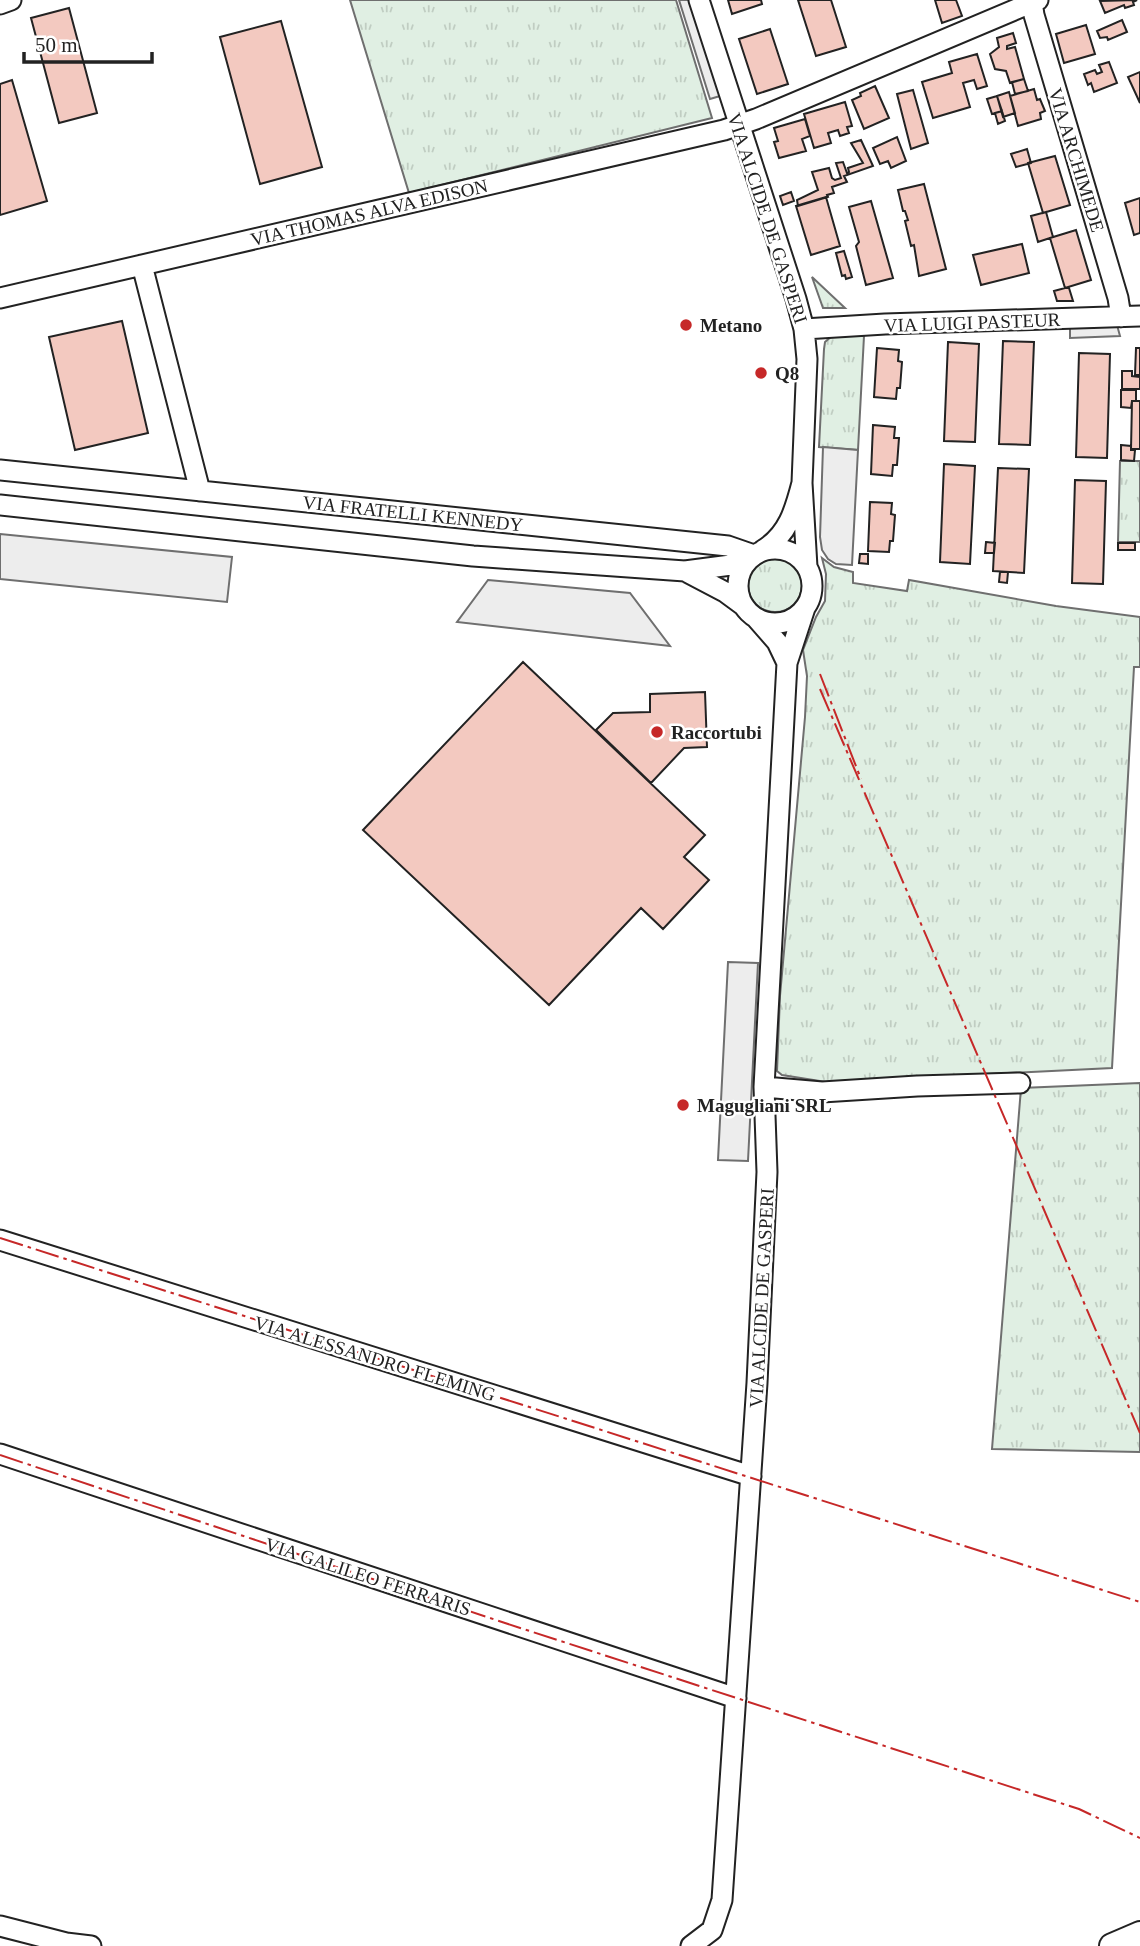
<svg xmlns="http://www.w3.org/2000/svg" width="1140" height="1946" font-family="Georgia,serif">
	<style>
		.grass { fill: url(#grass-tufts); stroke: #6f6f6f; stroke-width: 2 }
		.parking { fill: #ededed; stroke: #6f6f6f; stroke-width: 2 }
		.building { fill: #f3c9c0; stroke: #222; stroke-width: 2 }
		.lines { fill: none; stroke-linecap: round; stroke-linejoin: round }
		.minor-casing { stroke: #222; stroke-width: 23 }
		.major-casing { stroke: #222; stroke-width: 28 }
		.minor { stroke: #fff; stroke-width: 19 }
		.major { stroke: #fff; stroke-width: 24 }
		.power { stroke: #c62828; stroke-width: 2; stroke-dasharray: 24 5 3.5 5; stroke-linecap: butt }
		.poi-dot { fill: #c62828; stroke: #fff; stroke-width: 2.5 }
		.labels { text-anchor: middle; stroke-width: 5; stroke-linejoin: round; paint-order: stroke }
		.street-label { font-size: 19px; fill: #222; stroke: #fff }
		.poi-label { font-size: 19px; font-weight: bold; fill: #222; stroke: #fff; text-anchor: start }
	</style>
	<defs>
		<pattern id="grass-tufts" width="24" height="20" patternUnits="userSpaceOnUse" patternTransform="scale(1.75)"><rect width="24" height="20" fill="#e0efe3"/><path d="M3 7l-1-3M5 7V3M7 7l1-3M15 17l-1-3M17 17v-4M19 17l1-3" fill="none" stroke="#c0cdc2"/></pattern>
	</defs>
	<rect width="100%" height="100%" fill="#fff"/>
	<!-- grass -->
	<path class="grass" d="M350,0h326l36,118 -303,75z
		M812,277l33,31h-22z
		M832,336h32l-6,114 -39,-3 5,-98 1,-7z
		M1120,461h20v81h-22z
		M748 585a27 27 0 1 1 54 0a27 27 0 1 1-54 0Z
		M822,558l12,9 19,5v11l54,8 2,-11 147,26 84,11v50h-6l-22,401 -286,14 -44,-7 -5,-4 3,-75 25,-279 2,-41 -4,-26 13,-33 9,-16 1,-27z
		M1140,1083v369l-148,-3 29,-361z"/>
	<!-- parking -->
	<path class="parking" d="M679,0h10l31,96 -10,3z
		M1117,325l3,11 -50,2v-11z
		M823,447l35,3 -6,115 -16,-1 -8,-5 -6,-9 -2,-13z
		M0,534l232,23 -5,45 -227,-23z
		M488,580l142,13 40,53 -213,-24z
		M728,962l30,1 -10,198 -30,-1z"/>
	<!-- building -->
	<path class="building" d="M728,0h33l1,4 -30,10z
		M798,0h33l15,47 -30,9z
		M935,0h21l6,16 -20,7z
		M1137,0l-4,2 1,3 -9,3 -1,-3 -19,8 -5,-12z
		M69,8l28,105 -38,10 -28,-105z
		M1122,20l5,12 -19,8 -1,-3 -7,1 -3,-7z
		M281,21l41,146 -62,17 -40,-147z
		M1086,25l9,29 -31,9 -8,-29z
		M770,29l18,55 -31,10 -18,-55z
		M1013,33l3,10 -9,3v3l8,-2 9,32 -14,4 -4,-12 -11,-2 -5,-15 9,-7 -2,-9z
		M977,54l10,32 -10,3 -3,-9 -11,3 7,24 -37,11 -11,-36 30,-9 -3,-11z
		M1109,62l8,21 -23,9 -3,-9 -3,2 -4,-11 11,-4 2,4 5,-2 -3,-7z
		M1140,72v31l-12,-26z
		M1024,79l4,12 -13,3 -3,-12z
		M12,80l35,121 -47,14v-131z
		M875,86l14,32 -25,11 -12,-29 9,-4 -1,-3z
		M1034,89l3,11 3,-1 5,12 -5,2 1,6 -23,7 -8,-30z
		M913,90l15,53 -17,6 -14,-55z
		M1009,92l6,21 -12,4 -6,-21z
		M997,96l5,15 -10,3 -5,-15z
		M845,102l7,24 -5,1 2,6 -9,3 -2,-6 -10,3 3,10 -17,5 -10,-34z
		M1002,111l3,10 -7,3 -3,-11z
		M805,119l5,17 -8,3 4,12 -27,7 -5,-16 4,-1 -4,-13z
		M897,137l9,24 -15,7 -3,-7 -8,3 -7,-16z
		M861,140l12,26 -29,10 3,6 -15,5 2,6 -7,2 1,2 -30,9 -1,-6 21,-10 -6,-18 17,-4 3,10 3,2 6,-2 -5,-15 7,-1 4,11 2,-1 -1,-4 15,-5 -12,-20z
		M1027,149l4,14 -15,4 -5,-13z
		M1055,156l15,49 -27,8 -15,-50z
		M924,184l22,85 -27,7 -5,-31 -3,1 -6,-25 3,-1 -3,-9h-2l-5,-21z
		M791,192l3,9 -11,4 -3,-9z
		M826,197l14,49 -29,9 -15,-49z
		M1140,198v35l-6,2 -9,-32z
		M871,201l22,77 -27,7 -10,-39 3,-4 -10,-35z
		M1046,212l7,25 -15,5 -7,-26z
		M1076,230l15,50 -26,8 -15,-50z
		M1022,244l7,29 -48,12 -8,-30z
		M844,251l8,26 -6,2 -1,-4 -3,1 -6,-23z
		M1065,288h4l4,13h-16l-3,-10z
		M122,321l26,112 -73,17 -26,-113z
		M1003,341l31,1 -4,103 -31,-1z
		M948,342l31,2 -4,98 -31,-1z
		M877,348l22,2 -1,11 4,1 -2,26h-3l-1,11 -22,-2z
		M1136,348h4v27h-5z
		M1079,353l31,1 -3,104 -31,-1z
		M1122,371h10v5l8,1v12h-18z
		M1121,390h15v11h-4l-1,7 -10,-1z
		M1132,401h8v48h-9z
		M873,425l22,2 -1,11h5l-2,27h-4l-1,11 -21,-2z
		M1121,445l10,1v4h4l-1,11 -13,-1z
		M944,464l31,2 -5,98 -30,-2z
		M998,468l31,1 -5,104 -31,-2z
		M1075,480l31,1 -3,103 -31,-1z
		M870,502l22,1 -1,11 4,1 -2,26h-3l-1,11 -21,-1z
		M986,542l9,1 -1,10h-9z
		M1118,543h17v7h-17z
		M860,554h8v10l-9,-1z
		M1000,572h8l-1,11 -8,-1z
		M523,662l182,173 -21,22 25,23 -46,49 -22,-21 -92,97 -186,-175z
		M705,692l2,55 -23,1 -33,35 -55,-53 17,-17 37,-1v-18z"/>
	<g class="lines">
		<!-- minor casing -->
		<g class="minor-casing">
			<path id="minor" d="M699,0l97,299 8,30 3,30 -5,124
				M1032,2l2,13 84,283 3,19
				M0,4l11,-4
				M142,265l58,226
				M0,298l724,-168 32,-11 282,-119
				M804,329l81,-5 255,-8
				M0,470l728,76 26,9
				M0,505l473,51 212,15
				M738 586a37 37 0 1 1 74 0a37 37 0 1 1-74 0Z
				M763,550c25,-15 32,-40 39,-67l5,84
				M744,606l-19,-14 -40,-21 46,-6 22,-10
				M756,618l21,24 10,21 18,-55
				M764,1087l58,5 95,-6 103,-3
				M0,1240l751,236
				M0,1454l736,244
				M0,1926l66,17 25,3
				M691,1946l21,-16 10,-30 35,-517 10,-211 -3,-85 23,-424"/>
		</g>
		<!-- major casing -->
		<g class="major-casing">
			<path id="major" d="M1112,1946l28,-12"/>
		</g>
		<!-- minor -->
		<use href="#minor" class="minor"/>
		<!-- major -->
		<use href="#major" class="major"/>
		<!-- power -->
		<path class="power" d="M820,674l41,105
			M820,689l320,744
			M0,1238l1140,364
			M0,1455l505,168 574,186 61,29"/>
	</g>
	<!-- markers -->
	<g class="poi-dot">
		<circle cx="686" cy="325" r="7"/>
		<circle cx="761" cy="373" r="7"/>
		<circle cx="657" cy="732" r="7"/>
		<circle cx="683" cy="1105" r="7"/>
	</g>
	<g class="labels">
		<!-- street labels -->
		<g class="street-label">
			<text transform="translate(1077 160) rotate(73)" y="7">VIA ARCHIMEDE</text>
			<text transform="translate(369 212) rotate(-13)" y="7">VIA THOMAS ALVA EDISON</text>
			<text transform="translate(768 218) rotate(72)" y="7">VIA ALCIDE DE GASPERI</text>
			<text transform="translate(972 322) rotate(-2)" y="7">VIA LUIGI PASTEUR</text>
			<text transform="translate(413 513) rotate(6)" y="7">VIA FRATELLI KENNEDY</text>
			<text transform="translate(761 1298) rotate(-87)" y="7">VIA ALCIDE DE GASPERI</text>
			<text transform="translate(375 1358) rotate(17)" y="7">VIA ALESSANDRO FLEMING</text>
			<text transform="translate(368 1576) rotate(18)" y="7">VIA GALILEO FERRARIS</text>
		</g>
		<!-- poi labels -->
		<g class="poi-label">
			<text x="700" y="332">Metano</text>
			<text x="775" y="380">Q8</text>
			<text x="671" y="739">Raccortubi</text>
			<text x="697" y="1112">Magugliani SRL</text>
		</g>
	</g>
	<!-- scale -->
	<path d="M24 52v10h128v-10" fill="none" stroke="#222222" stroke-width="3.5"/>
	<text x="35" y="52" font-size="21" fill="#222222" stroke="#ffffff" stroke-width="5" paint-order="stroke">50 m</text>
</svg>
